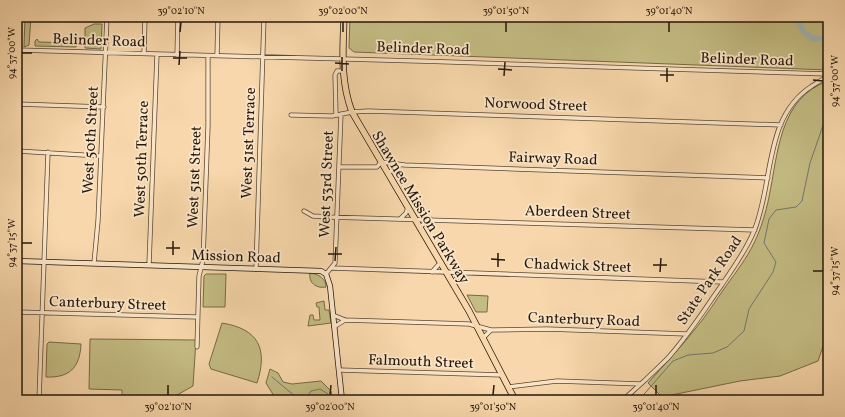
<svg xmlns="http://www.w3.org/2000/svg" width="845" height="417" font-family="Vollkorn,serif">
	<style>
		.green { fill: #c4bc83; stroke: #746a46 }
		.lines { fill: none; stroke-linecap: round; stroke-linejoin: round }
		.stream { stroke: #707770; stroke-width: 1 }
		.river { stroke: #a2b7b4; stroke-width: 6 }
		.minor-casing { stroke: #5a4732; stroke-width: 5 }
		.secondary-casing { stroke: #25170a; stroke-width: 6 }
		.trunk-casing { stroke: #25170a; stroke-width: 7 }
		.minor { stroke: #fae5c8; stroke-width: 3.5 }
		.secondary { stroke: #fae5c8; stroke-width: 4.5 }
		.trunk { stroke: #f7d7ab; stroke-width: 5.5 }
		.ticks { fill: none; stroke: #25170a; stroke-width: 1.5 }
		.labels { text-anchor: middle; stroke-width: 3.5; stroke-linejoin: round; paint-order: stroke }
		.street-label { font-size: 15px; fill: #25170a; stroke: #fae5c8 }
		.neatline { fill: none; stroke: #25170a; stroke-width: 1.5 }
		.ticks-label { font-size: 10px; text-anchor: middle; fill: #25170a }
	</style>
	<rect width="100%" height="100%" fill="#f7d7ab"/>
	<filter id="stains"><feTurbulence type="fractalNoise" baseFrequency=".005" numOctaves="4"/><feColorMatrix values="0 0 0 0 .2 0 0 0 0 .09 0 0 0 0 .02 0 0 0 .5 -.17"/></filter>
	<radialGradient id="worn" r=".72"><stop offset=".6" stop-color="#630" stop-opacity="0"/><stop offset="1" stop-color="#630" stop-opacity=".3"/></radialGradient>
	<!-- green -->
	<path class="green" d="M25,17h6l-2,28 -5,2z
		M350,17h478v53l-474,-18 -5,-4z
		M94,24h8l-1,25 -16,-1v-20z
		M37,39l2,3 34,1 1,-3 2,2v5l-41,-1v-5z
		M828,81v251l-10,29 -38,15 -40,5 -78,16 -14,-14c16,-18 33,-36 48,-55 11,-13 20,-28 30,-42 10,-14 21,-28 28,-43 7,-14 12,-31 15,-46 9,-43 10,-99 59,-116z
		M310,273c9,1 16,6 16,14 -9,2 -18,-4 -16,-14z
		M206,274h20l-1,33h-22l1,-31z
		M467,295l21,1 -1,16h-11z
		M324,301l1,9h4l2,13 -23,3 2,-11h3l1,5h6l-1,-13h-2l-1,-4z
		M222,323c37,6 46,26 35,60l-46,-14 -2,-5z
		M90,339l106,1 -3,46 -16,9v5h-55v-10l-33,-1z
		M49,342l32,2c-1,24 -12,34 -35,33l1,-33z
		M270,369l8,4 5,9 9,2 29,-3 10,10 2,9h-67l8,-4 -8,-13z"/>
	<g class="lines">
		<!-- stream -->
		<path class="stream" d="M272,377l24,20 10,1 5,-7 9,-2 8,5 -1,6
			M639,400l34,-39 15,-6 25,-2 14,-6 17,-16 5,-22 24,-37 3,-10 -12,-19 5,-24 7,-9 20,-3 6,-6 8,-38 18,-52"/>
		<!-- river -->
		<path class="river" d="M796,17l8,15 9,7 15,-1"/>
		<!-- minor casing -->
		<g class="minor-casing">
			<path id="minor" d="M17,50c270,8 541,14 811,24
				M144,54l1,-37
				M177,55l1,-38
				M217,56l1,-39
				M17,104l87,3
				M291,115l41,1 20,-4 16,-1 413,14
				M336,115l-1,-40 2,-4h5
				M17,151l83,5
				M339,167h38l4,-5 24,3 363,13
				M388,173l12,-8
				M304,211l9,5 16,1 426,13
				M401,218l5,-5 2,-6
				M420,227l10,-8
				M94,263l4,-42 9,-204
				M149,265l8,-211
				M332,268l391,14
				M256,269l8,-252
				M432,272l9,-10
				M326,274l9,-11 6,-149
				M453,283l8,-10
				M17,312l180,5
				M333,315l12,5 124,4 22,6
				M334,327l11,-7
				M483,338l8,-8 56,-1 140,5
				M197,347l2,-71 4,-16 5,-134v-70
				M339,370l163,5
				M508,387l49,-6 84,3
				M39,400l9,-248
				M623,400c15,-13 30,-27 44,-41 21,-23 37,-49 54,-73 12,-18 25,-35 33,-55 20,-47 9,-114 58,-145 5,-3 10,-7 16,-9
				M826,400l2,-1"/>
		</g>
		<!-- secondary casing -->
		<g class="secondary-casing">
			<path id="secondary" d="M17,261l304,10 5,3 4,12 12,114"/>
		</g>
		<!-- trunk casing -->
		<g class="trunk-casing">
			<path id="trunk" d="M344,17c-1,33 -4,63 8,95l117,199 46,89"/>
		</g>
		<!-- minor -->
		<use href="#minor" class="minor"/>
		<!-- secondary -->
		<use href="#secondary" class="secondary"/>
		<!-- trunk -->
		<use href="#trunk" class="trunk"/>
	</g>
	<!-- ticks -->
	<path class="ticks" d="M180,32l1,-10M343,32v-10M506,32v-10M669,32v-10M22,53h10M173,58h14M335,63l14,1M179,65l1,-14M498,69l14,1M342,71v-14M660,75h14M504,76l1,-14M813,80l10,1M667,82v-14M22,243h10M166,248h14M328,254h14M173,255v-14M491,259l14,1M335,261l1,-14M653,265h14M498,267v-14M813,271h10M660,272l1,-14M168,395v-10M330,395l1,-10M493,395l1,-10M656,395v-10"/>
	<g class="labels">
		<!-- street labels -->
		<g class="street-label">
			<text transform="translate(99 40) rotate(2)" y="5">Belinder Road</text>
			<text transform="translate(423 48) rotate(2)" y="5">Belinder Road</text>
			<text transform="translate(747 59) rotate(2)" y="5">Belinder Road</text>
			<text transform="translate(536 104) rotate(2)" y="5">Norwood Street</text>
			<text transform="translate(90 140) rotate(-87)" y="5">West 50th Street</text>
			<text transform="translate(248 143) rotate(-88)" y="5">West 51st Terrace</text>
			<text transform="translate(553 158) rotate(2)" y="5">Fairway Road</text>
			<text transform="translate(141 159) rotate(-88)" y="5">West 50th Terrace</text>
			<text transform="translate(194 177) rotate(-88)" y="5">West 51st Street</text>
			<text transform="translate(326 184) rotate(-88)" y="5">West 53rd Street</text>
			<text transform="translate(421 207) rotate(59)" y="5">Shawnee Mission Parkway</text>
			<text transform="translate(578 212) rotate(2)" y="5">Aberdeen Street</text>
			<text transform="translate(236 256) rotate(2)" y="5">Mission Road</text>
			<text transform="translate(578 265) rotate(2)" y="5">Chadwick Street</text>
			<text transform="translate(709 280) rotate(-56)" y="5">State Park Road</text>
			<text transform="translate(108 303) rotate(2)" y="5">Canterbury Street</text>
			<text transform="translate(584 319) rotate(2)" y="5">Canterbury Road</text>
			<text transform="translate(421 361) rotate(2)" y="5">Falmouth Street</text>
		</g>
	</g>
	<!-- margin -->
	<rect width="845" height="417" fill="none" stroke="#f7d7ab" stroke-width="44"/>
	<rect x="22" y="22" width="801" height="373" class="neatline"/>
	<g class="ticks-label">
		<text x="181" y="14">39°02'10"N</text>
		<text x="343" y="14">39°02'00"N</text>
		<text x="506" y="14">39°01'50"N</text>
		<text x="669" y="14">39°01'40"N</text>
		<text transform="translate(11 53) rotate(-90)" y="4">94°37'00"W</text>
		<text transform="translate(834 81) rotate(-90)" y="4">94°37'00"W</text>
		<text transform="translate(11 243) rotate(-90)" y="4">94°37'15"W</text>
		<text transform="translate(834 271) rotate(-90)" y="4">94°37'15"W</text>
		<text x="168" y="410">39°02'10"N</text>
		<text x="330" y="410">39°02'00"N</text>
		<text x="493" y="410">39°01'50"N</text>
		<text x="656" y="410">39°01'40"N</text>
	</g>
	<rect width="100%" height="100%" filter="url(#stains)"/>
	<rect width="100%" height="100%" fill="url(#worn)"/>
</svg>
